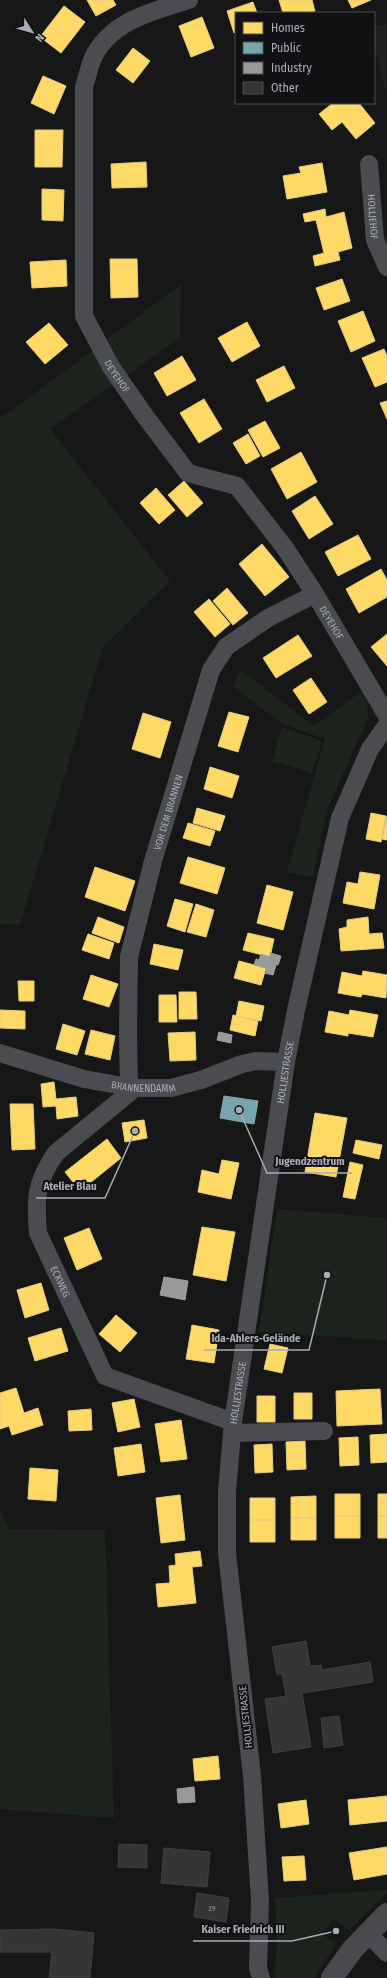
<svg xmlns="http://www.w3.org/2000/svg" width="387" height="1978" font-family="'Fira Sans Condensed',sans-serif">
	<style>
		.built { fill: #212123 }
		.green { fill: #1d241e }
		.homes { fill: #ffd966; stroke: #e5cc7f }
		.public { fill: #76a5af; stroke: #85a7b2 }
		.industry { fill: #999; stroke: #9e9fa2 }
		.building { fill: #353536; stroke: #3f4043 }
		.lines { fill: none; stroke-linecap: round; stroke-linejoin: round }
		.street { stroke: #4b4c50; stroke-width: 18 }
		.secondary { stroke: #4a4a4e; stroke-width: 22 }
		.labels { text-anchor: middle; stroke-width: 4; stroke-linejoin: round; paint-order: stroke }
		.number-label { font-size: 8px; fill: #8b8f98 }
		.street-label { font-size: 10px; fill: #a8adb8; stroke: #111113 }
		.leader { fill: none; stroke: #a8adb8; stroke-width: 1.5 }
		.callout-dot { fill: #a8adb8; stroke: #111113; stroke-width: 1.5 }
		.callout-label { font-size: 11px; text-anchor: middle; font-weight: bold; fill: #a8adb8; stroke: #111113; stroke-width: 4; stroke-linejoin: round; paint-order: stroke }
	</style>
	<rect width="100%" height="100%" fill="#171717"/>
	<!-- built -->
	<path class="built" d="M387,24v73l-13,-52v-19z"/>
	<!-- green -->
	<path class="green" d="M181,284l-1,54 -130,91 120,152 -67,66 -83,278 -20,-1v-508l10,-4z
		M241,670l73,56 52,-38 2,30 -41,92 -14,67 -26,-5 38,-133 -42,-15 -50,-37z
		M282,727l40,14 -10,32 -40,-12z
		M277,1209l110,9v122l-128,-8z
		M0,1510l9,19 96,1 9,288 -114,-9z
		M387,1890v3l-38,37 -15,-11 -12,15 14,10 -22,34h-40l3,-36 -2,-44z"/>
	<!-- homes -->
	<path class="homes" d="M87,0h26l3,5 -20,11z
		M279,0h33l3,11 -7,2h-25z
		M348,0h23l-19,8z
		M253,2l4,11h-21v19l-2,1 -7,-22z
		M64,6l21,16 -24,31 -21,-16z
		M202,17l12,31 -23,9 -12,-31z
		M133,48l17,13 -17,22 -17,-13z
		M43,76l23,10 -12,28 -23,-11z
		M333,103h26l16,20 -19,16 -14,-17 -10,8 -13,-16z
		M35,130h28l-1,37h-27z
		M146,162l1,25 -35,1 -1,-24z
		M322,163l5,29 -40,7 -4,-23 18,-3 -2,-6z
		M42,189l22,1 -1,31 -21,-1z
		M325,209l1,8 18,-5 8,36 -14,4 2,8 -25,6 -2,-10 11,-3 -8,-33 -11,2 -2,-8z
		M110,259h27l1,38 -27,1z
		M66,260l1,26 -35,2 -2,-26z
		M342,279l8,22 -26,9 -8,-22z
		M363,311l12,30 -24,11 -13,-31z
		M247,322l13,24 -28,16 -14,-24z
		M49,323l19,22 -23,19 -19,-22z
		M384,349l3,7v26l-12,5 -13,-29z
		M182,356l14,24 -29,16 -13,-23z
		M284,366l11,22 -28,14 -11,-22z
		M204,399l18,30 -23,14 -19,-30z
		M387,401v18l-7,-16z
		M265,421l15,27 -17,9 -15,-27z
		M248,434l12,22 -14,8 -13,-21z
		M301,452l16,30 -30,17 -16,-30z
		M184,481l19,22 -16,14 -19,-22z
		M156,488l19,22 -16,14 -19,-21z
		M315,496l18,28 -24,15 -17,-28z
		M358,535l13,24 -33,17 -13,-24z
		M262,544l27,33 -24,19 -26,-32z
		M381,569l6,11v17l-28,16 -13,-24z
		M227,588l21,25 -15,12 -20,-24z
		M209,599l21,25 -15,13 -21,-25z
		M387,634v32l-16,-19z
		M298,635l14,21 -36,22 -13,-20z
		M311,678l16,24 -18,12 -16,-24z
		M229,712l20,5 -11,35 -20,-6z
		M143,713l28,9 -11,36 -28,-9z
		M210,767l29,9 -7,22 -28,-9z
		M197,808l28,8 -5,15 -27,-8z
		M371,813l15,3 -5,26 -15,-3z
		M387,816v24l-5,-1z
		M188,823l27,8 -5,15 -27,-8z
		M188,857l37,11 -8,26 -37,-11z
		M95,867l40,14 -10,30 -40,-14z
		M360,872l20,3 -6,34 -31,-6 4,-21 11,2z
		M267,885l26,7 -10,38 -26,-7z
		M175,899l18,5 -8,28 -18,-6z
		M196,904l18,6 -8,27 -19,-5z
		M98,917l26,10 -5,16 -27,-10z
		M368,917l1,17 13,-1 2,15 -43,3 -2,-22 8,-2v-7z
		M248,933l26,6 -4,18 -27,-7z
		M88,934l26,9 -5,16 -27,-9z
		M154,944l29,6 -5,20 -28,-6z
		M239,961l27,7 -5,17 -27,-7z
		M363,971l24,4 -1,23 -24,-4 -1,3 -23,-4 4,-21 20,4z
		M91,975l27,9 -9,23 -26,-8z
		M18,981h16v20h-15z
		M179,992h17l1,27h-18z
		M159,995h17l1,27h-18z
		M239,1001l25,5 -3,15 -25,-5z
		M0,1010l25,1v18l-25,-1z
		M350,1010l28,5 -5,22 -25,-4v3l-23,-4 4,-21 20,4z
		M233,1015l25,6 -3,15 -25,-6z
		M63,1024l22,7 -8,24 -21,-6z
		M91,1030l24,6 -5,24 -25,-6z
		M195,1032l1,28 -26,1 -2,-28z
		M54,1082l2,17 20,-2 2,19 -21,3 -1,-13 -13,1 -2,-23z
		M10,1104h23l2,45 -23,1z
		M315,1113l32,5 -11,59 -31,-5z
		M144,1120l3,18 -22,4 -3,-19z
		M107,1139l14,19 -41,33 -15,-19z
		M356,1140l26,5 -3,14 -26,-6z
		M222,1160l17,3 -8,36 -33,-7 4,-22 17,4z
		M350,1162l13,3 -8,34 -12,-2z
		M202,1227l33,5 -9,49 -33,-6z
		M89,1228l13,31 -25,11 -13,-32z
		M41,1283l8,27 -24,8 -8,-28z
		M116,1315l21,18 -17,19 -21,-18z
		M192,1325l27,5 -5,33 -28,-4z
		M61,1328l7,23 -33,10 -7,-23z
		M270,1344l18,4 -6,25 -18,-4z
		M16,1388l8,25 14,-5 5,17 -31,10 -3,-9 -9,3v-36z
		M380,1389l2,35 -45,2 -1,-35z
		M294,1393h18v26h-18z
		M257,1396h18v26h-18z
		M134,1399l6,28 -22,5 -6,-29z
		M91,1409l1,21 -23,1 -1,-20z
		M181,1420l6,39 -26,3 -6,-38z
		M387,1434v28l-16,1 -1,-28z
		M358,1437l1,28 -19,1 -1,-28z
		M305,1441l1,28 -19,1 -1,-28z
		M141,1444l4,28 -27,4 -4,-28z
		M272,1444l1,28 -18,1 -1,-28z
		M30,1468l28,2 -2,31 -28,-2z
		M335,1494h25v22h-25z
		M378,1494h9v22h-9z
		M180,1495l5,45 -24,3 -5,-45z
		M316,1496v22h-25v-21z
		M250,1498h25v22h-25z
		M335,1516h25v22h-25z
		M378,1516h9v22h-9z
		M291,1518h25v22h-25z
		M250,1520h25v22h-25z
		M200,1551l2,15 -10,1 4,36 -38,4 -2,-23 14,-1 -1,-17 7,-1 -1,-11z
		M218,1756l2,23 -25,2 -2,-22z
		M387,1796v25l-37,4 -2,-25z
		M306,1800l3,24 -28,4 -3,-24z
		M387,1847v27l-33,6 -5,-27z
		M304,1856l2,24 -22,1 -2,-24z"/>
	<!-- public -->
	<path class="public" d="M224,1096l34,5 -4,23 -34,-6z"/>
	<!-- industry -->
	<path class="industry" d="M270,953l11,3 -3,9 -19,-5 2,-6 9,3z
		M256,959l20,6 -3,10 -8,-2 1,-5 -12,-3z
		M219,1032l13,3 -1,8 -14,-3z
		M164,1277l24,4 -3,19 -25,-5z
		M194,1787l1,15 -17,1 -1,-14z"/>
	<!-- building -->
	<path class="building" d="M306,1641l4,25 11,-1v5l49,-8 3,20 -71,11 9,54 -38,6 -8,-54 21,-3 -4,-22h-5l-5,-27z
		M339,1716l4,29 -19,3 -3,-30z
		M119,1844l28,1v23l-29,-1z
		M164,1848l46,4 -3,35 -46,-4z
		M197,1893l32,5 -3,24 -32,-5z
		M54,1929l40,4 -4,45h-41l3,-26h-52v-22z"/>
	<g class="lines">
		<!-- street -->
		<g class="street">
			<path id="s1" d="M189,0c-36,11 -80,21 -97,60 -3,8 -5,18 -8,27v229l27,51 34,49 43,57 49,13 48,62 30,46 72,122"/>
			<path id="s2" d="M369,164l6,76 12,27"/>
			<path id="s3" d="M0,1053l84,26 51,9h36l30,-8 41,-16 14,-3 30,1"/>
			<path id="s4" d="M129,1086l-1,-54 1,-75 24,-96 58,-191 15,-23 42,-29 47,-24"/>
			<path id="s5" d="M135,1088l-79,65c-20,28 -21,46 -18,80l67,143 128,46"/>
			<path d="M233,1433l91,-2"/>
			<path d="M368,1933l19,20"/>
			<path id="s6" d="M261,1978l-3,-10 2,-67 -8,-125 -25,-223v-62l6,-69 53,-360 10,-52 44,-192 30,-69 17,-24"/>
		</g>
		<!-- secondary -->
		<path class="secondary" d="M332,1978l20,-28 35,-36"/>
	</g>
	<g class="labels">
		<!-- number labels -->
		<g class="number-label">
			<text x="212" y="1911">29</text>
		</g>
		<!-- street labels -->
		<g class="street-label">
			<text dy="4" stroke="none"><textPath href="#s2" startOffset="53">HOLLJEHOF</textPath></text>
			<text dy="4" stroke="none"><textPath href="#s1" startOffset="444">DEYEHOF</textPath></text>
			<text dy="4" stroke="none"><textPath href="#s1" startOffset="781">DEYEHOF</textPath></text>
			<text dy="4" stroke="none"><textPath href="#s4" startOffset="279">VOR DEM BRANNEN</textPath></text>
			<text dy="4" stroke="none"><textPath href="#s6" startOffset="912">HOLLJESTRASSE</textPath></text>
			<text dy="4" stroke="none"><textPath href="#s3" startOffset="148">BRANNENDAMM</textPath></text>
			<text dy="4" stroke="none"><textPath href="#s5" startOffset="240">ECKWEG</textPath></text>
			<text dy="4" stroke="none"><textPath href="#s6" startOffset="588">HOLLJESTRASSE</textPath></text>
			<text transform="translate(245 1717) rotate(-96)" y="4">HOLLJESTRASSE</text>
		</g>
	</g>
	<!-- callouts -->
	<path class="leader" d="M239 1110L267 1173H352M135 1131L105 1198H36M327 1275L309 1350H204M336 1931L292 1941H193"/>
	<g class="callout-dot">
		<circle cx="239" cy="1110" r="4"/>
		<circle cx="135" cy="1131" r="4"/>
		<circle cx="327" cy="1275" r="4"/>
		<circle cx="336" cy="1931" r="4"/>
	</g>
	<g class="callout-label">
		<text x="310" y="1165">Jugendzentrum</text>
		<text x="70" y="1190">Atelier Blau</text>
		<text x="256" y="1342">Ida-Ahlers-Gelände</text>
		<text x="243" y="1933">Kaiser Friedrich III</text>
	</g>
	<!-- legend -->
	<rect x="235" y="12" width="140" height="92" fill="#111113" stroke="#4d4f55"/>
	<rect x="243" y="22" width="20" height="12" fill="#ffd966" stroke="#4d4f55"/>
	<text x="271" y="32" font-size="12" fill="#a8adb8">Homes</text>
	<rect x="243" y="42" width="20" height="12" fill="#76a5af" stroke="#4d4f55"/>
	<text x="271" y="52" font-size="12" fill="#a8adb8">Public</text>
	<rect x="243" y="62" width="20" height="12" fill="#999999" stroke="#4d4f55"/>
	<text x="271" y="72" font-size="12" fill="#a8adb8">Industry</text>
	<rect x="243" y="82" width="20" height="12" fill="#353536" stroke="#4d4f55"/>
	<text x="271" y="92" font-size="12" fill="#a8adb8">Other</text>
	<!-- north arrow -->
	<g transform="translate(32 32) rotate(127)" stroke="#111113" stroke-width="3" paint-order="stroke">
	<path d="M0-3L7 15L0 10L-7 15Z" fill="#a8adb8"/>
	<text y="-6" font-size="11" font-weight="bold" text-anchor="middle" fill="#a8adb8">N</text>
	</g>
</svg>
